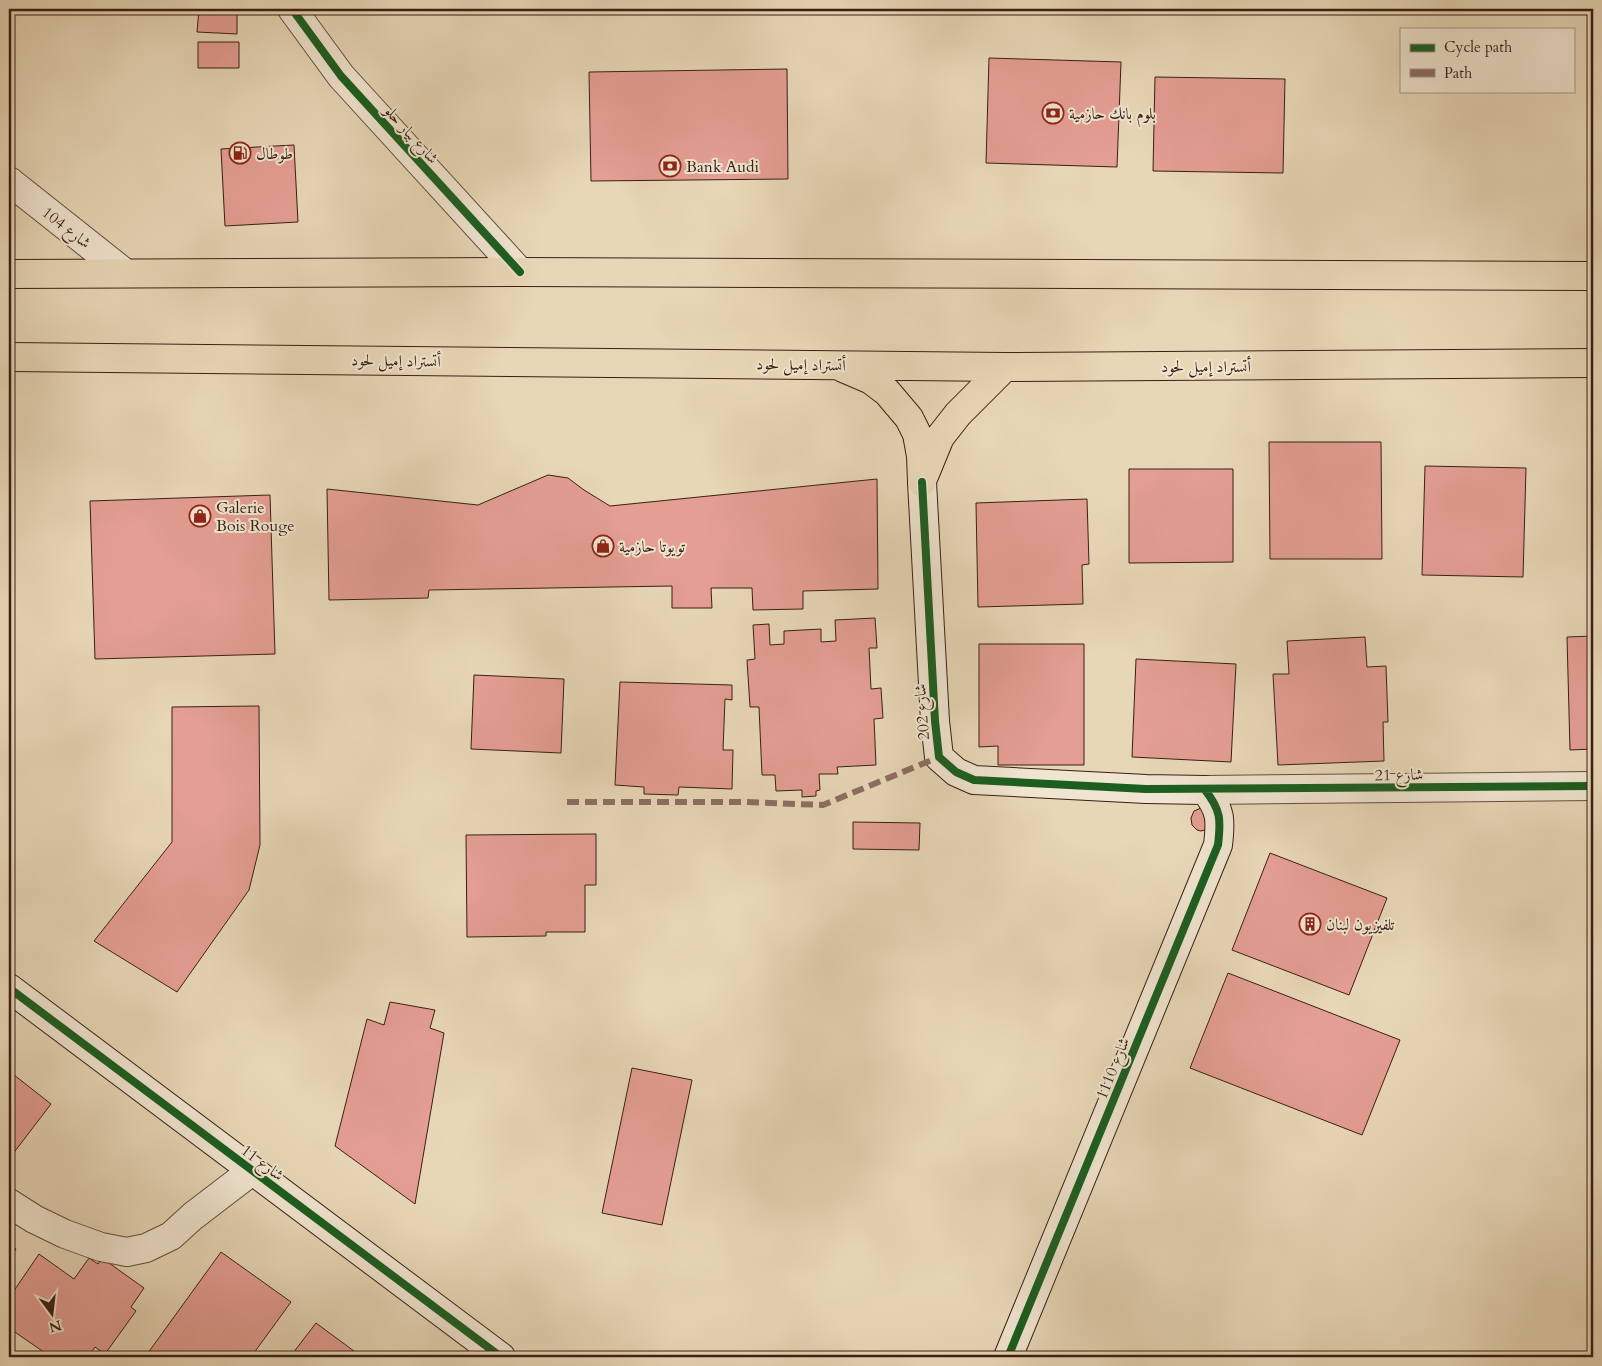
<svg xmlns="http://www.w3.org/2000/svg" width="1602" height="1366" font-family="Cardo,Amiri,serif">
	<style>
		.building { fill: #e49e93; stroke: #391f14 }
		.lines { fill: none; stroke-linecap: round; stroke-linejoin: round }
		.street-casing { stroke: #654d3d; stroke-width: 30 }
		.secondary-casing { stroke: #391f14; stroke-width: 30 }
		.highway-casing { stroke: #391f14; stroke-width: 30 }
		.street { stroke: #f0e5d0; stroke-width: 28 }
		.secondary { stroke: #f0e5d0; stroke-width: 28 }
		.highway { stroke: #e8d7b7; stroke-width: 28 }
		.quiet { stroke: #8d6e63; stroke-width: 6; stroke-dasharray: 12 6; stroke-linecap: butt }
		.cycleway-casing { stroke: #f0e5d0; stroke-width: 11 }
		.cycleway { stroke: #1b5e20; stroke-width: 8 }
		.labels { text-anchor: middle; stroke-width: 4; stroke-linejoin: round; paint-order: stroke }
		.poi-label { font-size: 16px; fill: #391f14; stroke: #f0e5d0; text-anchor: start }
		.street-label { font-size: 16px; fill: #391f14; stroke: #f0e5d0 }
	</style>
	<rect width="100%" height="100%" fill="#e8d7b7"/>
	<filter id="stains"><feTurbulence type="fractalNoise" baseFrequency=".004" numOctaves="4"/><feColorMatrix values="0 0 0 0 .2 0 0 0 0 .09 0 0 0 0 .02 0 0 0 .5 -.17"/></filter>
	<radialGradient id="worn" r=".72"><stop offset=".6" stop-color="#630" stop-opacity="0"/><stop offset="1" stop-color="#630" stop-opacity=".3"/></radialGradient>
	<!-- building -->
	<path class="building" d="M199,9h38v25l-40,-2z
		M198,42h41v26h-41z
		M989,58l132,4 -4,105 -131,-4z
		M787,69l1,110 -197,2 -2,-109z
		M1155,77l130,2 -2,94 -130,-2z
		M294,145l4,77 -73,4 -4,-77z
		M1269,442h112l1,117h-112z
		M1425,466l101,2 -3,109 -101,-2z
		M1129,469h104v93l-104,1z
		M548,475l20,3 16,12 26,16 267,-27 1,110 -75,2v18l-50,1 -1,-22h-41l1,20h-40v-22l-243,4 -1,8 -99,2 -2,-111 151,16z
		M270,495l5,159 -180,5 -5,-158z
		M1087,499l2,65 -7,1 1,39 -105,3 -2,-104z
		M875,618l2,30h-8l2,41 10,-1 2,30 -9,1 2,46 -39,2 1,7h-19l1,16 -4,1v5l-14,1v-7l-26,1 -1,-16h-13l-3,-68h-9l-3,-47 8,-1 -2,-34 16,-1 1,21 14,-1v-13l37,-2v13l15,-1 -1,-21z
		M1593,636v113l-23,1 -3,-113z
		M1365,637l2,30 19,-1 2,56h-5l1,39 -106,4 -5,-91h16l-2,-33z
		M979,644h105v121h-86v-19l-19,1z
		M1136,659l100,5 -5,98 -99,-5z
		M474,675l90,4 -3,74 -90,-4z
		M620,682l112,3v15l-7,-1 -2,51h10l-1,39 -53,-2 -1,8 -34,-1v-7l-29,-2z
		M259,706l1,139 -11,45 -72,102 -83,-51 78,-99v-135z
		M1201,808h4l4,21 -8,2 -4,-1 -5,-5 -1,-7 3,-7z
		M853,822l67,1 -1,27 -66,-1z
		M596,834v51h-11v47h-39v4l-79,1 -1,-102z
		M1270,853l117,45 -38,97 -117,-45z
		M1228,973l172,67 -38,95 -172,-67z
		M390,1002l45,8 -5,18 14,5 -29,171 -80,-58 32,-127 17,6z
		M632,1068l60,12 -30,145 -60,-12z
		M9,1071l42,33 -42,55z
		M9,1244l7,5 -7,12z
		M221,1252l70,50 -40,55h-106z
		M39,1254l35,25 15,-21 9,6 4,-6 42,30 -13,19 5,4 -31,43 -10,-7 -7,10h-37l-42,-29v-30z
		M316,1323l46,34h-63l-6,-4z"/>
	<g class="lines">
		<!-- street casing -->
		<g class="street-casing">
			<path id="street" d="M292,9l49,67 179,196
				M9,181l116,92
				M1205,790l388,-4
				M9,1203l25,16 31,15 36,13 26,5 19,-4 25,-12 22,-20 59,-45"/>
		</g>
		<!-- secondary casing -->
		<g class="secondary-casing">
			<path id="secondary" d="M922,482l13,239 4,36 17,15 18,8 172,9 59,1c16,20 16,30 13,55l-210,512
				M9,988l492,369"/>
		</g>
		<!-- highway casing -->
		<g class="highway-casing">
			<path id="highway" d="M9,274l511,-2 1073,4
				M9,357l996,10 588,-4
				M843,368l28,12 16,12 22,26 8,16 4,22 1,26
				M924,476l16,-39 18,-23 47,-47"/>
		</g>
		<!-- street -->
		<use href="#street" class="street"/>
		<!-- secondary -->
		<use href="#secondary" class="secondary"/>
		<!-- highway -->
		<use href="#highway" class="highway"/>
		<!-- quiet -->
		<path class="quiet" d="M567,802h177l79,3 116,-48"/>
		<!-- cycleway casing -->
		<g class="cycleway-casing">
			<path id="cycleway" d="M292,9l49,67 179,196
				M922,482l13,239 4,36 17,15 18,8 172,9 447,-3
				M9,988l492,369
				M1008,1357l210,-512c3,-25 3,-35 -13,-55"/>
		</g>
		<!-- cycleway -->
		<use href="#cycleway" class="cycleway"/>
	</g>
	<!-- icons -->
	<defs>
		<g id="bank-ring" transform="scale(1.125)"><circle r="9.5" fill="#f0e5d0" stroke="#8f2418" stroke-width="1.5"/><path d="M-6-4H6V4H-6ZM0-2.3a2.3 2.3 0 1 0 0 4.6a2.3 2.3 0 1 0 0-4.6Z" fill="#8f2418"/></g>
		<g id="fuel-ring" transform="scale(1.125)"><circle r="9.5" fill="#f0e5d0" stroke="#8f2418" stroke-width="1.5"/><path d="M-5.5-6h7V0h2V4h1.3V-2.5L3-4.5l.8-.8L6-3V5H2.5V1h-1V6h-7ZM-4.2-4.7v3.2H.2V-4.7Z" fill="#8f2418"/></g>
		<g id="shop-ring" transform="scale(1.125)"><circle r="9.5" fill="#f0e5d0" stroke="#8f2418" stroke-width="1.5"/><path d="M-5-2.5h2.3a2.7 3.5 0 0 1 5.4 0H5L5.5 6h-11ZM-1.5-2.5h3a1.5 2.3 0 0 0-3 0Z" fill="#8f2418"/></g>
		<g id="building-ring" transform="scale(1.125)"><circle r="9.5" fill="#f0e5d0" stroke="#8f2418" stroke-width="1.5"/><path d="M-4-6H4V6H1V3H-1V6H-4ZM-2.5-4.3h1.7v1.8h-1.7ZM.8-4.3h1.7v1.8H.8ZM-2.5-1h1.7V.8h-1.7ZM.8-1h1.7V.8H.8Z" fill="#8f2418"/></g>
	</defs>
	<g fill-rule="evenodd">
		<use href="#bank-ring" x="1053" y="113"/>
		<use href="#fuel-ring" x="240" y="153"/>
		<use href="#bank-ring" x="670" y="166"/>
		<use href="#shop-ring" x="200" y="516"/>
		<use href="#shop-ring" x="603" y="546"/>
		<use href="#building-ring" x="1310" y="924"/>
	</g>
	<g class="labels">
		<!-- poi labels -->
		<g class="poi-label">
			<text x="1069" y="119">بلوم بانك حازمية</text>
			<text x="256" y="159">طوطال</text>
			<text x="686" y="172">Bank Audi</text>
			<text x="216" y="513">Galerie<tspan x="216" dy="18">Bois Rouge</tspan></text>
			<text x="619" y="552">تويوتا حازمية</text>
			<text x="1326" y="930">تلفيزيون لبنان</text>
		</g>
		<!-- street labels -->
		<g class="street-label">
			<text transform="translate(412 134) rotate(48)" y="6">شارع بيار حلو</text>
			<text transform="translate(67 227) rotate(38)" y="6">شارع 104</text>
			<text transform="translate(396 360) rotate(1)" y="6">أتستراد إميل لحود</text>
			<text transform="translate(801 364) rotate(1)" y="6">أتستراد إميل لحود</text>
			<text x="1206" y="372">أتستراد إميل لحود</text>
			<text transform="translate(921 712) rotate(-94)" y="6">شارع 202</text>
			<text transform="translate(1399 774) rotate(-1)" y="6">شارع 21</text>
			<text transform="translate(1112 1068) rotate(-68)" y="6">شارع 1110</text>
			<text transform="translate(263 1162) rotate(37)" y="6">شارع 11</text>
		</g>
	</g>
	<!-- margin -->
	<rect width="1602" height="1366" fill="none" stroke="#e8d7b7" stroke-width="30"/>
	<rect x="10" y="10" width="1582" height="1346" fill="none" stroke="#391f14" stroke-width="2.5"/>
	<rect x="15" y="15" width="1572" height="1336" fill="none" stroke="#391f14"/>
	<!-- legend -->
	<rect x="1400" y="28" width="175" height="65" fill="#f0e5d0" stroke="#a79685"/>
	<rect x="1410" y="44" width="25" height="8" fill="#1b5e20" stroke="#a79685"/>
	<text x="1444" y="52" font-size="15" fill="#391f14">Cycle path</text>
	<rect x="1410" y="69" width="25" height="8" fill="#8d6e63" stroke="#a79685"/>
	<text x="1444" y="78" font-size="15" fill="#391f14">Path</text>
	<!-- north arrow -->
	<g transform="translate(52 1314) rotate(165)" stroke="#f0e5d0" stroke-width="4" paint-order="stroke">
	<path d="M0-4L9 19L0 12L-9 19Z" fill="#391f14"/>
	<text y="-8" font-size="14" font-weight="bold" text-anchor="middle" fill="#391f14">N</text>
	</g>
	<rect width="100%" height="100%" filter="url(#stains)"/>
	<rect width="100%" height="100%" fill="url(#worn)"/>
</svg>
